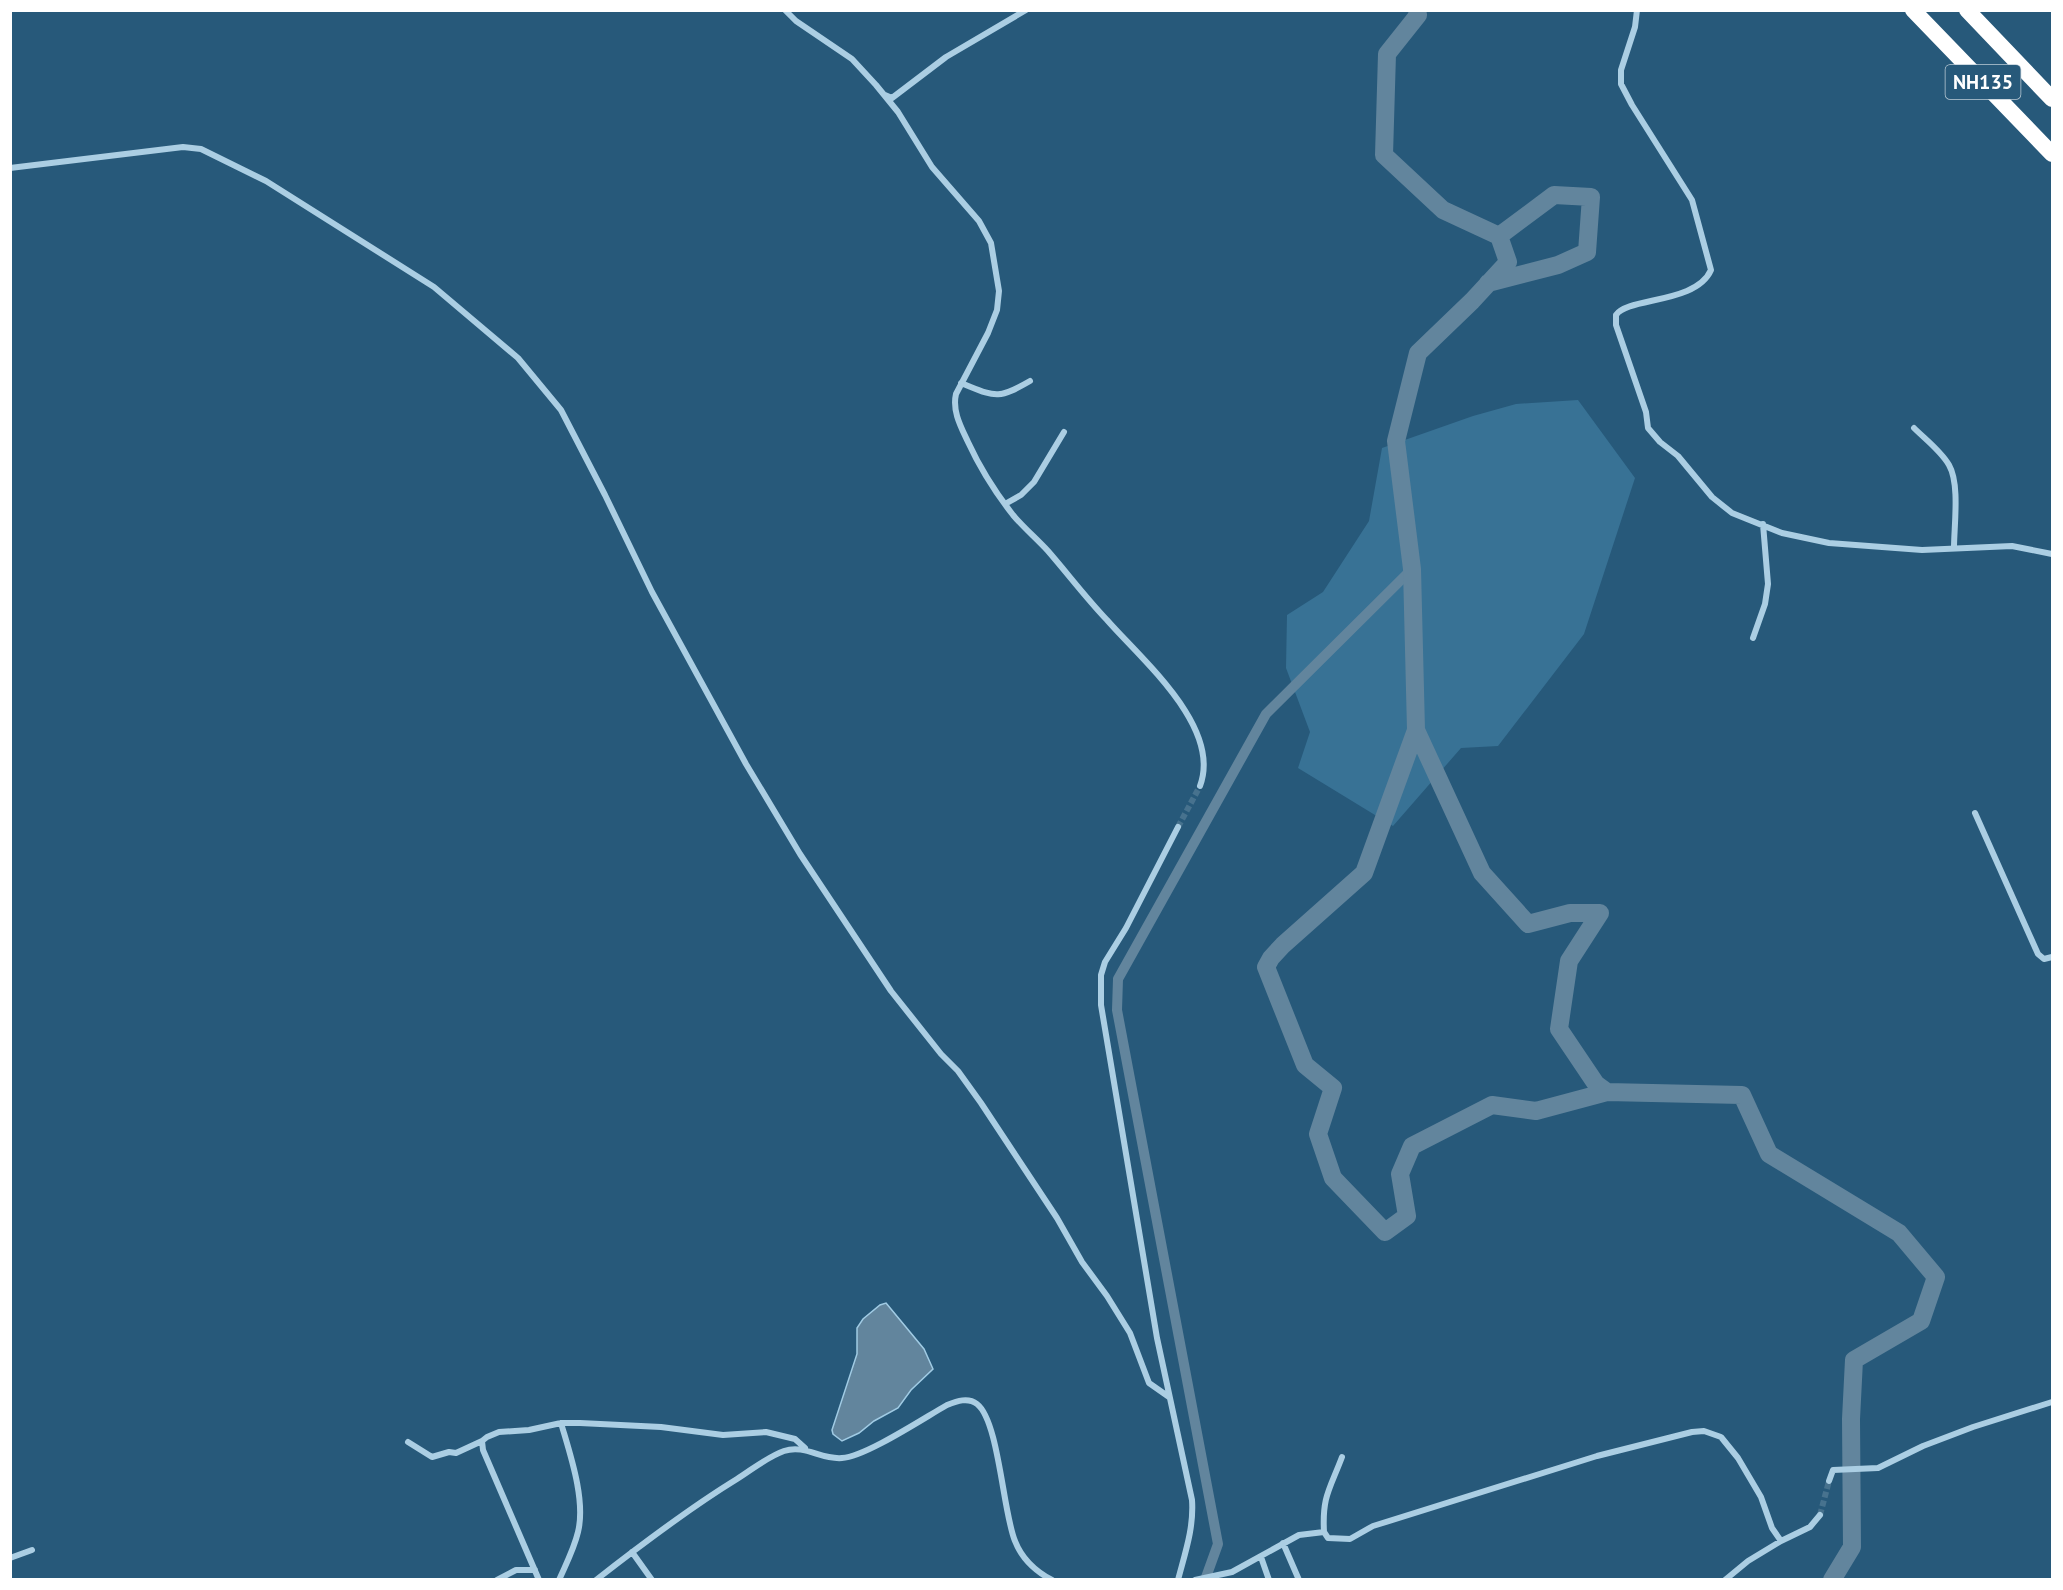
<svg xmlns="http://www.w3.org/2000/svg" width="2063" height="1590" font-family="'PT Sans',sans-serif">
	<style>
		.green { fill: #387295 }
		.water { fill: #62859d; stroke: #a0cbe4; stroke-width: 1.5 }
		.lines { fill: none; stroke-linecap: round; stroke-linejoin: round }
		.canal { stroke: #62859d; stroke-width: 10 }
		.river { stroke: #62859d; stroke-width: 18 }
		.street-tunnel { stroke: #47728e; stroke-width: 6; stroke-dasharray: 6 3; stroke-linecap: butt }
		.street { stroke: #abcee3; stroke-width: 6 }
		.highway { stroke: #fff; stroke-width: 16 }
		.labels { text-anchor: middle; stroke-width: 4.5; stroke-linejoin: round; paint-order: stroke }
		.shield { fill: #27597a; stroke: #becdd7; stroke-width: 1.5 }
		.shield-label { font-size: 20px; font-weight: bold; fill: #fff }
	</style>
	<rect width="100%" height="100%" fill="#27597a"/>
	<!-- green -->
	<path class="green" d="M1578,400l57,78 -51,156 -86,112 -37,2 -68,78 -95,-58 12,-36 -24,-64 1,-53 36,-23 46,-71 13,-73 91,-32 43,-12z"/>
	<!-- water -->
	<path class="water" d="M886,1303l38,46 9,20 -22,21 -13,18 -24,13 -15,12 -17,8 -9,-7 -1,-4 25,-76v-26l6,-9 17,-14z"/>
	<g class="lines">
		<!-- canal -->
		<path class="canal" d="M1205,1580l13,-36 -101,-534 1,-31 148,-265 146,-145"/>
		<!-- river -->
		<path class="river" d="M1417,10l1,5 -31,39 -3,101 59,55 56,26 9,26 -36,39 -54,52 -22,88 16,128 4,161 66,143 46,51 42,-11h30l-31,48 -10,68 37,55 11,8 135,3 27,59 130,79 37,44 -15,44 -67,39 -3,59 1,128 -20,33
			M1488,283l70,-18 29,-13 4,-55 -37,-2 -55,41
			M1416,730l-52,143 -81,72 -12,13 -5,9 39,98 28,23 -15,46 15,44 52,54 22,-16 -7,-42 12,-28 80,-41 44,6 71,-19"/>
		<!-- street-tunnel -->
		<path class="street-tunnel" d="M1178,827l22,-41
			M1820,1515l9,-34"/>
		<!-- street -->
		<path class="street" d="M785,10l11,11 56,38 24,26 22,27 34,55 47,54 12,22 8,48 -2,19 -9,23 -32,61c-4,17 5,33 12,48 12,26 27,50 45,73 11,13 24,24 35,36 20,23 38,47 59,69 35,40 115,107 93,166
			M1637,10l-2,17 -14,43v14l11,21 60,95 19,70c-15,34 -83,27 -95,45v10l30,87 2,16 12,14 18,14 34,41 20,16 50,20 47,10 93,7 90,-4 40,8
			M885,95l7,3 54,-41 80,-47
			M10,168l173,-21 18,2 65,32 168,106 84,71 43,52 44,85 47,97 94,172 54,90 91,137 50,63 17,17 23,32 76,115 25,44 25,34 23,37 19,50 20,14
			M961,383c35,14 36,17 69,-2
			M1914,428c11,11 27,23 35,37 11,19 5,61 5,83
			M1005,504l16,-9 13,-13 30,-50
			M1753,638l12,-34 3,-20 -5,-60
			M1975,813l63,141 6,5 8,-2
			M408,1442l24,15 17,-5 7,1 26,-12
			M1829,1481l4,-11 45,-2 45,-22 50,-19 79,-25
			M1324,1532c-2,-36 6,-43 18,-75
			M1283,1543l16,37
			M632,1552l20,28
			M1261,1557l8,23
			M10,1558l22,-8
			M497,1580l19,-10h19
			M539,1580l-56,-130 -1,-9 5,-4 12,-5 30,-2 32,-7h19l81,4 62,8 43,-3 29,7 10,9
			M559,1580c7,-16 15,-31 19,-48 8,-32 -8,-78 -17,-109
			M596,1580c46,-36 92,-71 141,-101 16,-10 30,-22 47,-28 21,-7 37,9 58,7 23,-1 82,-40 105,-53 10,-4 21,-8 30,-1 22,17 26,109 38,137 7,18 20,30 37,39
			M1178,1580c7,-27 16,-52 14,-80l-35,-162 -56,-333v-30l4,-13 21,-34 52,-101
			M1195,1580l37,-8 67,-37 25,-3 4,6 22,1 23,-13 224,-70 95,-24 12,-1 17,6 17,21 23,39 11,31 9,13 29,-14 10,-12
			M1725,1580l23,-19 33,-20"/>
		<!-- highway -->
		<path class="highway" d="M1913,10l139,144
			M1967,10l85,89"/>
	</g>
	<g class="labels">
		<!-- shield labels -->
		<rect class="shield" x="1945.5" y="65" width="75" height="34" rx="4.5"/>
		<g class="shield-label">
			<text x="1983" y="89">NH135</text>
		</g>
	</g>
	<!-- border -->
	<rect width="2063" height="1590" fill="none" stroke="#ffffff" stroke-width="24"/>
</svg>
